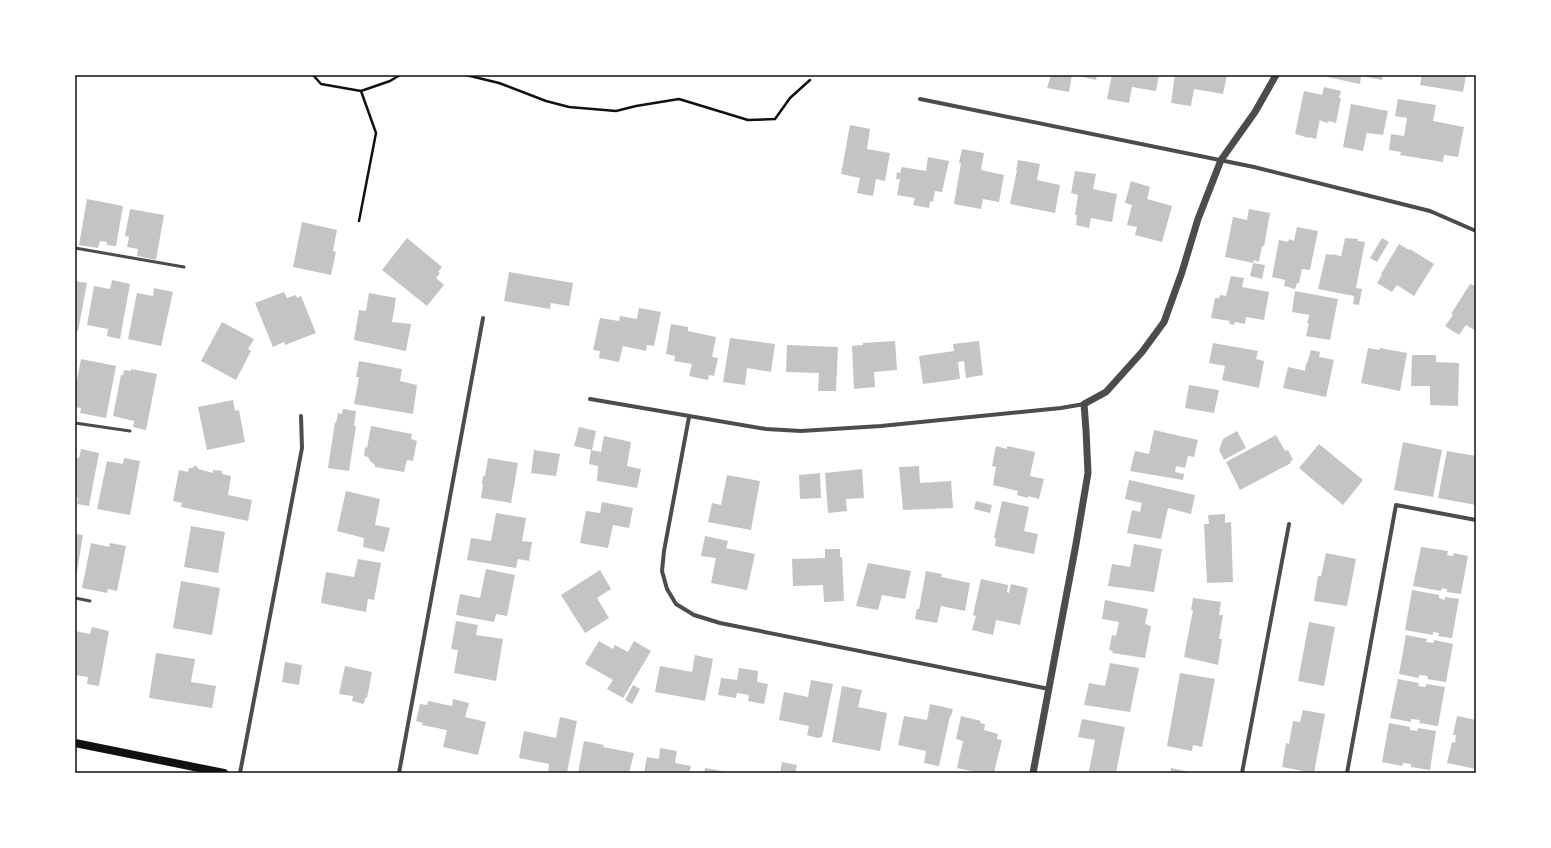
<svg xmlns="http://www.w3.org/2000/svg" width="1551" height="848" font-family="'Noto Sans',sans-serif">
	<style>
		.building { fill: #c4c4c4 }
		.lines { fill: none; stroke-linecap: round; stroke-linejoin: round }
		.path { stroke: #111; stroke-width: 2.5 }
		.service { stroke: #4c4c4c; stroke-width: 3 }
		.minor { stroke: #4c4c4c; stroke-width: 4 }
		.tertiary { stroke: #4c4c4c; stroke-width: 7 }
		.secondary { stroke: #111; stroke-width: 8 }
		.neatline { fill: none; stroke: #111; stroke-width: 1.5 }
	</style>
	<rect width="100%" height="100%" fill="#fff"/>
	<!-- building -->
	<path class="building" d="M1051,75h21l-3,17 -22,-4z
		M1074,75h23l-1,5z
		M1112,75h47l-3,16 -24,-4 -3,16 -22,-4z
		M1175,75h52l-4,19 -29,-5 -3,17 -20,-3z
		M1328,75h55l-1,5 -21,-4 -1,8 -33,-7z
		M1422,75h44l-3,17 -43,-7z
		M1324,87l17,4 -2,7h2l-5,25 -7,-2 -1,2 -7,-2 -1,-2 -4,20 -7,-2v1l-14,-4 9,-43 18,4z
		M1398,99l38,6 -3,16 31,6 -6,30 -14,-2 -1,7 -43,-7 1,-3 -12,-2 2,-16 13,2 3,-18 -12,-2z
		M1351,104l37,7 -5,24 -15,-2 -1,-1 -4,19 -20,-4z
		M850,125l20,4 -3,20 23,4 -5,28 -9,-2 -3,17 -16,-3 3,-15 -19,-4z
		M962,149l22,4 -3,17 23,5 -5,27 -16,-3 -2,10 -27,-5 7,-41h-2z
		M928,157l21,4 -7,31 -7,-1 -2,11 -3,-1 -1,7 -16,-3 2,-7 -18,-3 3,-16h-4l1,-7 3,1 2,-6 24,4z
		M1018,160l22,4 -3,16 23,5 -5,28 -45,-9 7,-34h-1z
		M1075,171l21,3 -3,15 24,5 -5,28 -21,-4 -2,10 -13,-3 1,-10h-2l3,-20 -7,-2z
		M1131,181l19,6 -3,12 25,7 -10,36 -27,-7 2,-8 -10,-2 5,-20 -7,-2z
		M87,199l36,7 -7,40 -9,-1v-3l-7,-1 -2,7 -19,-3z
		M130,209l34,6 -8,45 -19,-4 1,-7 -11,-2 2,-10 -4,-1z
		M1249,209l21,4 -6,33h-2l-3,16 -5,-2 -1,3 -28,-6 8,-40 14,3z
		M302,222l35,8 -4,21 3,1 -5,23 -38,-8z
		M1297,227l21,4 -8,39 -8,-1 -3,14h-2l-2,6 -11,-3 1,-6 -13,-3 7,-37 9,2 1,-3 5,2z
		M407,238l35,29 -4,5 2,1 -4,5 8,7 -17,21 -45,-36z
		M1345,238l13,1v2l7,1 -9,46 6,1 -3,16 -6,-1 1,-8 -36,-7 8,-35 7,1v-1l7,2 1,1z
		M1382,238l7,4 -12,20 -7,-4z
		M1399,244l10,6 1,-1 24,15 -20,32 -17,-11 -5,7 -15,-9 5,-8 -1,-1z
		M1253,263l12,2 -3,14 -12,-3z
		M509,272l64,11 -4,23 -18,-3 -1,6 -46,-8z
		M1231,276l13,2 -2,9 27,5 -5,28 -18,-3 -1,7 -10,-2 -1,3 -5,-1 1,-3 -19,-3 4,-20h4l1,-3 6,1z
		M112,280l18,4 -10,55 -13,-3 1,-7 -21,-4 7,-39 16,3z
		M75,281l12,2 -9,48 -3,-1z
		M1470,284l6,2v45l-10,-6 -7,10 -14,-9 8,-11 -2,-1z
		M154,288l19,4 -12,54 -33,-7 9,-46 16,3z
		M1295,291l43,8 -8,41 -24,-4 3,-13h-2l2,-7 1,-1 -18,-3z
		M284,292l3,6 9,-3 1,3 4,-2 15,37 -31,12 -1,-3 -11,5 -18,-44z
		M369,293l27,5 -4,24 19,2 -5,27 -52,-11 5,-30 7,1z
		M639,308l22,4 -7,34 -7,-1 -1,6 -23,-5 -4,16 -20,-4 1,-7 -7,-1 7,-32 19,3 1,-5 17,3z
		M222,322l32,17 -6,10 3,2 -15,29 -35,-19z
		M671,324l17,3v4l28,6 -4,20 6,1 -4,18 -5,-1 -1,5 -19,-4 3,-12 -18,-3 1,-5 -9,-2z
		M730,338l45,6 -4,28 -24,-4 -2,17 -22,-3z
		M895,341l2,29 -23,2 1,15 -21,2 -2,-43 11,-1v-2z
		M979,341l4,34 -17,3 -2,-17 -6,1 2,17 -37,5 -4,-28 35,-5 -1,-7z
		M1213,343l45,8 -2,8 8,2 -5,27 -37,-8 3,-14 -16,-3z
		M787,345l51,2 -2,44h-18l1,-18 -33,-1z
		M1368,348l11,2 1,-2 27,5 -7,38 -39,-8z
		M1311,350l9,2 -1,5 15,3 -8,37 -43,-9 5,-21 18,4 -1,-1 1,-7 1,1z
		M1412,355h24v7l23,1 -1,43 -28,-1v-19h-19z
		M81,359l35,7 -10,52 -26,-5 1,-5 -6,-1v-17z
		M359,361l43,8 -2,12 17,4 -4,29 -59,-10 5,-27h-3z
		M131,369l26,5 -11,56 -13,-3 1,-6 -21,-5 8,-41h2l1,-5 7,1z
		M1189,385l30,5 -5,23 -29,-5z
		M233,400l2,11 4,-1 6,32 -38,8 -9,-43z
		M343,409l13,2 -2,15h2l-7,45 -21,-3 7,-46 1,1 2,-10 4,1z
		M371,426l41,8 -1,5 6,2 -4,20 -6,-1 -3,12 -29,-5v-2l-4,-3 -3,-5 -4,-1 1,-9 2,1z
		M579,427l17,4 -4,19 -18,-4z
		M1154,430l44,10 -4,17 -16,-3 10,2 -3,12 -9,-2 -1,6 9,2 -1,6 -53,-9 5,-20 14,3z
		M1237,431l9,17 -22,12 -5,-10 4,-11z
		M1276,435l9,16 3,-1 5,10 -3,1 1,2 -51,27 -14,-28z
		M604,436l27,6 -4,24 14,3 -4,19 -40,-7 1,-15 -9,-2 2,-14 10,2z
		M1403,442l39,8 -9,47 -39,-7z
		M1319,444l44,36 -20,25 -44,-37z
		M996,446l11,3v-3l28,6 -5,24 14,3 -5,20 -11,-3v2l-11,-3 1,-4 -25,-6 3,-18 -4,-1z
		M81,449l18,4 -10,53 -12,-2 1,-7h-3v-40l4,1z
		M534,450l26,4 -4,22 -25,-3z
		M1447,451l29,5v49l-38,-7z
		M124,458l16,3 -10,54 -33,-6 10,-48 16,3z
		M488,458l30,5 -7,40 -30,-5 2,-14h-1l1,-8h2z
		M194,466l4,1v2l15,4v-3l9,1v3l9,2 -3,19 24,5 -4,21 -67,-14 1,-4 -9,-2 6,-31 9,2 1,-4h4z
		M919,466l1,17 31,-2 2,27 -50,2 -4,-43z
		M862,469l2,29 -18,1 1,12 -19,2 -3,-40z
		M820,473l1,25 -21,1 -1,-24z
		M727,475l33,6 -9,49 -43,-8 4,-19 9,2z
		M1129,480l66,15 -4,19 -23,-6 -7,31 -34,-6 5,-23 8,2 2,-9 -17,-4z
		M346,491l34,8 -5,26 15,3 -6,24 -21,-5 1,-9 -27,-7z
		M976,501l16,4 -2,8 -16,-4z
		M1002,501l27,6 -5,24 14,3 -4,20 -39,-8 1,-8h-2z
		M602,502l31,6 -4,20 -16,-3 -5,23 -28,-5 6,-32 14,2z
		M496,513l30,5 -4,23 10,1 -3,19 -11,-2 -2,9 -49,-8 4,-22 20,3z
		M1225,514v9l6,-1 2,60 -26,1 -3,-59h5l-1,-9z
		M191,526l34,6 -7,41 -34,-6z
		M75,534l8,1 -7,43h-1z
		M705,536l23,5 -2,7 29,6 -8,36 -36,-7 5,-25 -15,-2z
		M91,543l18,4 1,-4 16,3 -9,45 -9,-2 -1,4 -25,-5z
		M1134,544l28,5 -8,43 -46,-6 4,-22 18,3z
		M1421,547l27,4 -1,4 6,1 1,-3 14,3 -7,38 -14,-2v-3l-5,-1 -1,3 -28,-5z
		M825,549h15v8h2l2,44 -20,1 -1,-17 -30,1 -1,-27 33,-1z
		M1326,553l30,6 -9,47 -33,-5 4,-25h3z
		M358,559l23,4 -7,37 -6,-1 -2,13 -45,-9 5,-31 28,5z
		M868,563l43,8 -6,28 -23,-4 -4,15 -22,-4z
		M486,569l29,6 -8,41 -11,-2 -2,8 -38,-7 4,-21 20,4z
		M600,570l11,19 -14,9 12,20 -24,15 -24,-38z
		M926,571l16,3 -1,3 29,6 -5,28 -24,-5 -4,17 -22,-4 2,-10h2z
		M981,579l27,6 -1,7 2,1 2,-9 17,4 -8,37 -24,-5 -3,15 -21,-5 4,-14 -3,-1z
		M181,581l39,7 -8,47 -39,-7z
		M1412,590l27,5v3l6,2v-3l14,2 -7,39 -14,-2 1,-3 -6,-1v3l-28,-5z
		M1193,598l28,4 -2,13h4l-4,24h3l-4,26 -34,-8 9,-47h-2z
		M1105,600l43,9 -3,15 6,2 -6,32 -33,-5 1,-2 -4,-1 3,-15 4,1 3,-14 -17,-3z
		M456,621l22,4 -2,10 27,4 -7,42 -42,-8 4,-23 -7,-1z
		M1309,622l26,5 -11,59 -26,-5z
		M92,627l17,4 -10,55 -12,-2 1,-7 -13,-2v-44l15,3z
		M1406,635l21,4 -1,3 8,1v-3l19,4 -7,38 -19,-3 1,-3 -9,-1v3l-20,-4z
		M599,641l14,8 2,-4 13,7 6,-11 17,10 -28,47 -16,-9 6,-9 -28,-16z
		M156,653l39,6 -4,23 25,4 -4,22 -63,-10z
		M695,655l18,4 -8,42 -50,-9 5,-26 32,6z
		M285,662l17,3 -3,20 -17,-3z
		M1110,663l29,5 -9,44 -46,-7 5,-22 16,3z
		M345,666l27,6 -5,26h-2l-1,6 -12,-3 1,-5 -14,-2z
		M739,668l19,3 -1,11 11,2 -4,20 -16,-3 1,-6 -12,-2 -1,5 -18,-3 3,-17 16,2z
		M1180,673l35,6 -13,68 -9,-2 -1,6 -25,-5z
		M1398,679l21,4 -1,3 8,1v-3l19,3 -7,39 -19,-3 1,-3 -9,-1v3l-21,-4z
		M811,680l22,4 -11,53 -5,1 -10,-3 2,-9 -30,-6 5,-28 24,5z
		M633,685l7,4 -8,15 -7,-4z
		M842,686l20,4 -4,17 29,6 -7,38 -48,-9z
		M453,699l16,4 -4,14 21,5 -8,33 -35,-8 4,-17 -25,-5 1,-2 -7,-2 4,-17 7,1 1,-4 24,5z
		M930,704l23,5 -2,7h-1l-11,50 -15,-3 2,-12 -28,-6 6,-29 23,4z
		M1303,710l22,4 -11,59 -32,-6 4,-24 3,1 4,-23 7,1z
		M961,716l20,5 -1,2 5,1 -1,6 14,4 -1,5 5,1 -8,33h-13l-24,-5 6,-27 -7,-2z
		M1457,716l19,4v49l-29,-6 5,-21 3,1 1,-8h-3z
		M560,717l17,4 -10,52h-19l1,-9 -30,-6 5,-27 32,7z
		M1082,719l43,8 -9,46h-15l-12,-2 6,-31 -17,-3z
		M1389,723l21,4v3l7,1 1,-3 18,3 -6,39 -19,-3v-3l-8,-1 -1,3 -20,-4z
		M584,741l20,4 -1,2 31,6 -5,20h-51z
		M660,748l17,3 -2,12 16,3 -2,7h-45l3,-16 12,2z
		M782,762l15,3 -2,8h-15z
		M705,768l23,4v1h-24z
		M1171,768l19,4v1h-20z"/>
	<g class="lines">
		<!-- path -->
		<path class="path" d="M313,75l8,9 40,7 29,-10 10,-6
			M466,75l33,8 47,18 23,6 47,4 20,-5 43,-7 69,21 27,-1 15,-21 20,-18
			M359,221l17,-88 -15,-42"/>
		<!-- service -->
		<path class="service" d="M75,248l109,19
			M75,423l55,8
			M75,598l15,3"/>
		<!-- minor -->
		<path class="minor" d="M920,99l334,68 176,44 46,20
			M590,399l176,30 35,2 80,-5 180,-18 23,-4
			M689,417l-25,134 -2,20 5,18 9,15 18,11 26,8 329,66
			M240,773l62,-325 -1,-32
			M399,773l84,-455
			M1242,773l47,-249
			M1347,773l49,-268 80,15"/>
		<!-- tertiary -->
		<path class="tertiary" d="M1033,773l43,-229 12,-71 -2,-43 -2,-26 22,-12 36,-40 22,-30 18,-50 16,-53 23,-59 34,-48 21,-37"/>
		<!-- secondary -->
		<path class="secondary" d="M75,743l149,30"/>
	</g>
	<!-- border -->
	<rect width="1551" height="848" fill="none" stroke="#ffffff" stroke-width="152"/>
	<rect x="76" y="76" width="1399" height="696" class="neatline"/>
</svg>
